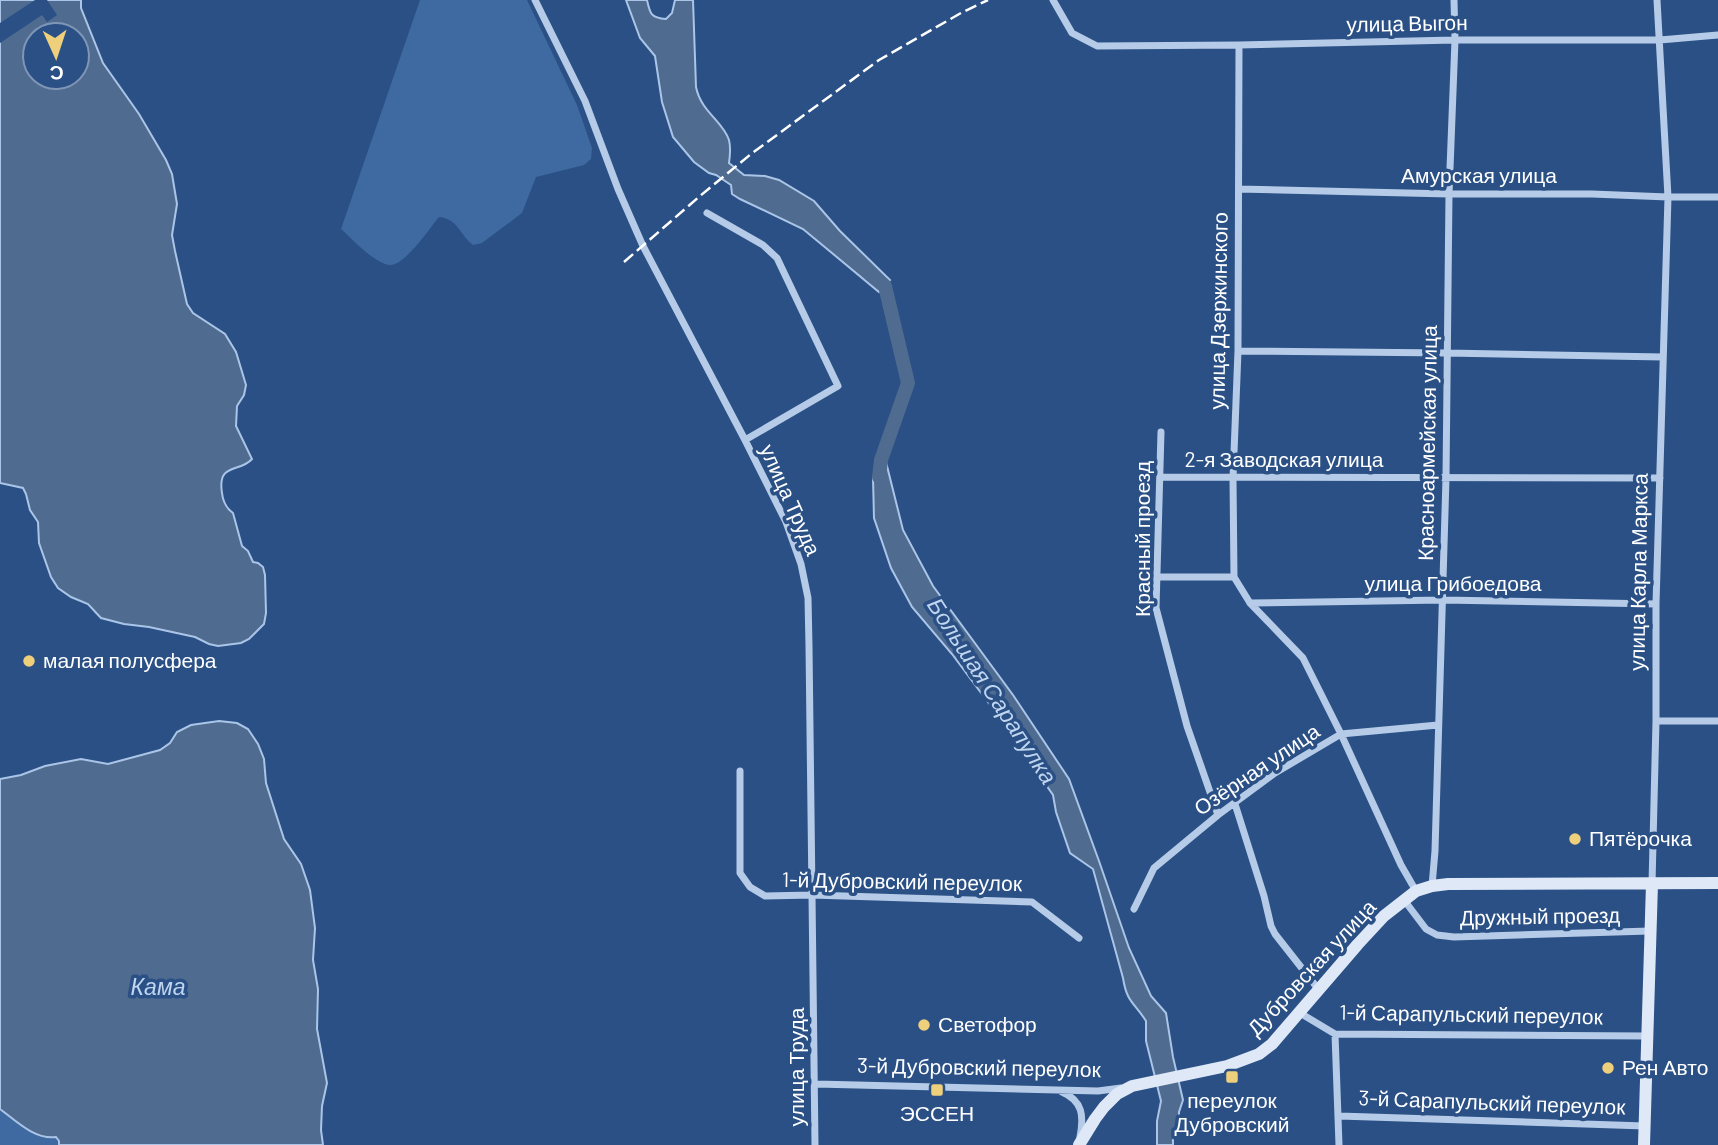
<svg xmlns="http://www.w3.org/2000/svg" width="1718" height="1145" font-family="Barlow,sans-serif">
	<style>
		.green { fill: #3f6aa1 }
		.water { fill: #506b90; stroke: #aac5e7; stroke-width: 2; fill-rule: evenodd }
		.pier { fill: #2a5085 }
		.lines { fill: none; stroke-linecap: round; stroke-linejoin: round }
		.river { stroke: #506b90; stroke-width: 14 }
		.street { stroke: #b5cbe7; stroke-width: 7 }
		.secondary { stroke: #dee8f7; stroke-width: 12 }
		.rail { stroke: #fff; stroke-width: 2.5; stroke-dasharray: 12 5; stroke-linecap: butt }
		.poi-dot { fill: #eecf7c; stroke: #2a5085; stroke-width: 2.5 }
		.labels { text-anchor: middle; stroke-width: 7; stroke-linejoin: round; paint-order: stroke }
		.street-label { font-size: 21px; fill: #fff; stroke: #2a5085 }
		.poi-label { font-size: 21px; fill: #fff; stroke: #2a5085; text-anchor: start }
		.water-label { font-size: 23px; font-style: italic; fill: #c0d5ef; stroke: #2a5085 }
	</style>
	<rect width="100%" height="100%" fill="#2a5085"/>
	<!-- green -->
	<path class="green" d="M420,0h107l50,105 15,43 -1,11 -7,6 -48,12 -14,36 -40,30 -9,2c-13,-10 -15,-26 -34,-28 -10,12 -35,50 -50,48 -16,-3 -36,-25 -48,-36z
		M0,1109l38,26 8,3 10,-1 3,4v4h-59z"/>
	<!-- water -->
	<path class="water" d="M0,0h81v8l22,55 36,51 27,46 6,14 5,30 -5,31 3,16 12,53 6,9 32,21 11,18 10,33 -2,10 -7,11 -1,20 16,33c-12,14 -35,3 -30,34 1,9 4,15 11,20l9,33 6,5 5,11 5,1 5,4 2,8 1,38 -2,11 -15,15 -8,4 -23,3 -9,-2 -14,-7 -46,-10 -25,-3 -23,-6 -13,-14 -17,-7 -13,-9 -7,-11 -12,-34 -1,-21 -8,-12 -4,-16 -3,-6 -23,-5zM35,35h42v42h-42z
		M626,0h21c3,14 4,18 19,19l6,-6 3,-13h18l3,87c5,25 27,34 33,53 2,8 1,16 0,23l15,12 21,1 14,4 35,21 26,30 50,49 -11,12 -76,-63 -63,-30 -8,-5 -1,-9 -15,-10 -7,-2 -15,-11 -21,-25 -11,-35 -7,-46 -15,-18z
		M879,459l7,3 17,68 30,56 80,109 56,84 30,82 30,87 22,48 15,17 7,44 10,43 -4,12v15l-6,11v7h-16v-24l4,-20 -15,-60v-20c-12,-19 -19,-18 -23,-43l-30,-109 -23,-16 -14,-41 -3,-17 -57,-82 -44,-59 -40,-47 -21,-39 -17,-50 -1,-40z
		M219,721l18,2 11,6 10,15 6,15 2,24 18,56 17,25 9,26 5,38 -2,32 5,29 -1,40 10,54 -5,23 -1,24 2,15h-264v-4l-3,-4c-21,3 -40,-16 -56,-28v-330l21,-4 24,-9 36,-7 27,5 52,-14 10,-7 7,-11 14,-7z"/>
	<!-- pier -->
	<path class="pier" d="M35,0h12l10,15 -10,7 -5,-7 -42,28v-20z"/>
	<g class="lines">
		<!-- river -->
		<path class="river" d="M870,274l15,12 23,97 -27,77 -2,17"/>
		<!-- street -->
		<path class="street" d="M535,0l50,101 33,88 25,57 102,194 41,82 15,42 7,34 1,48 6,499
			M1053,0l19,33 25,13 142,-1 216,-5h205l58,-5
			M1239,189l210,5h143l76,3h50
			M707,213l56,32 14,13 61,128 -93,54
			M1238,351l209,2 216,4
			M1161,432l-5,176 31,118 31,89
			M1160,477l500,1
			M1158,577h76
			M1234,577l-1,-99 5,-127 1,-306
			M1234,577l16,26 53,55 38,76 60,131 15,26
			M1250,603l193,-3 213,4
			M1656,721h62
			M740,771v102l10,14 15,9 47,-1 220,7 47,36
			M1235,804l29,92 7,30 4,8 44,56
			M1652,884l4,-163v-117l12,-407 -11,-197
			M1432,886l3,-35 11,-373 3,-284 6,-154 -1,-40
			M1404,900l22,29 11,6 17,2 196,-6
			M1134,909l20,-41 64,-53 57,-42 66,-39 97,-9
			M1300,1013l35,21 312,2
			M1335,1034l4,111
			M816,1084l282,7 23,-3
			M1062,1092c21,9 22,24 18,45
			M1339,1116l306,10"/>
		<!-- secondary -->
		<path class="secondary" d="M1079,1145l16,-26 9,-12 13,-13 15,-8 95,-20 32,-12 13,-10 86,-100 26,-28 32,-25 16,-5 16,-2 270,-1
			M1644,1145l8,-261"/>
		<!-- rail -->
		<path class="rail" d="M624,262l76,-66 51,-42 128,-94 82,-47 27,-13"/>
	</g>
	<!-- markers -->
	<g class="poi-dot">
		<circle cx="29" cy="661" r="7"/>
		<circle cx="1575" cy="839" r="7"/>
		<circle cx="924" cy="1025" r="7"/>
		<circle cx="1608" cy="1068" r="7"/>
		<rect x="1225" y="1070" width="14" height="14" rx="3.5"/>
		<rect x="930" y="1083" width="14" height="14" rx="3.5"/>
	</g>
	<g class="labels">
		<!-- street labels -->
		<g class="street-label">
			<text transform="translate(1407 24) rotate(-1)" y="7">улица Выгон</text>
			<text x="1479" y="183">Амурская улица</text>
			<text transform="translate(1219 311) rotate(-89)" y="7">улица Дзержинского</text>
			<text transform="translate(1428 443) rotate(-89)" y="7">Красноармейская улица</text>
			<text x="1284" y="467">2-я Заводская улица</text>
			<text transform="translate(790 500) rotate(66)" y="7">улица Труда</text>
			<text transform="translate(1143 539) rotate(-90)" y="7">Красный проезд</text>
			<text transform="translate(1639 572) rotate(-89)" y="7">улица Карла Маркса</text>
			<text x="1453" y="591">улица Грибоедова</text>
			<text transform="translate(1257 770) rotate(-34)" y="7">Озёрная улица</text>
			<text transform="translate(902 882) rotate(1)" y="7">1-й Дубровский переулок</text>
			<text transform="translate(1540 917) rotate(-1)" y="7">Дружный проезд</text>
			<text transform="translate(1312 968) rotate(-47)" y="7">Дубровская улица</text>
			<text transform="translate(1471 1015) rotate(1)" y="7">1-й Сарапульский переулок</text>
			<text transform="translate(797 1067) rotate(-90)" y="7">улица Труда</text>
			<text transform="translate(979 1068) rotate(1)" y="7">3-й Дубровский переулок</text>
			<text transform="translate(1492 1103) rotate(2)" y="7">3-й Сарапульский переулок</text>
		</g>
		<!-- poi labels -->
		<g class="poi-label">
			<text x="43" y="668">малая полусфера</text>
			<text x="1589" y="846">Пятёрочка</text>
			<text x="938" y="1032">Светофор</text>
			<text x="1622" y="1075">Рен Авто</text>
			<text x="1232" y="1108" text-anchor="middle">переулок<tspan x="1232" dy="24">Дубровский</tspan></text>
			<text x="937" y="1121" text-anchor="middle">ЭССЕН</text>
		</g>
		<!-- water labels -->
		<g class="water-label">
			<text transform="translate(992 691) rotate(57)" y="8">Большая Сарапулка</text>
			<text x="158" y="995">Кама</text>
		</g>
	</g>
	<!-- north arrow -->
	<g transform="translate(56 56) rotate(177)"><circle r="33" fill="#2a5085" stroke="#7f96b6" stroke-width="2"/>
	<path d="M0-5L12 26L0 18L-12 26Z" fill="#eecf7c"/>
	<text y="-10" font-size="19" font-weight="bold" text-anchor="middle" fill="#ffffff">С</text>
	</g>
</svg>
